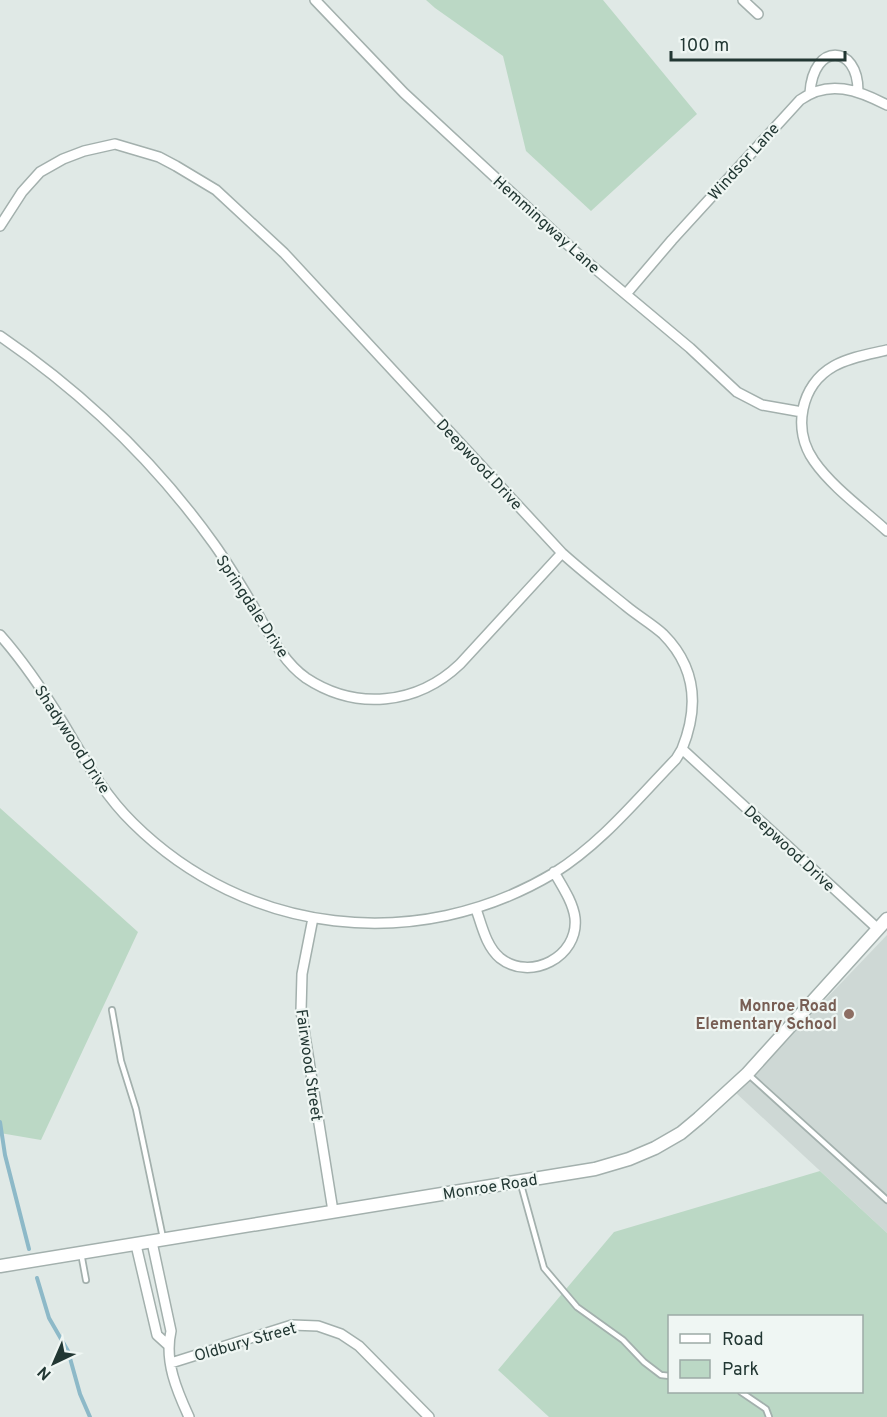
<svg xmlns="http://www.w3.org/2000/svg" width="887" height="1417" font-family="Overpass,sans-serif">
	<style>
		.built { fill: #ced8d5 }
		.green { fill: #bbd8c5; fill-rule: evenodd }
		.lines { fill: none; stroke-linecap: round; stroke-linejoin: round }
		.stream { stroke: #8db9c8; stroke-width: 4 }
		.service-casing { stroke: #a3b0ad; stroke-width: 8 }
		.minor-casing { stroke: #a3b0ad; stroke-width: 12 }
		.tertiary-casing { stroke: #a3b0ad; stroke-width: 15 }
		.service { stroke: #fff; stroke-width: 4.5 }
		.minor { stroke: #fff; stroke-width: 9 }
		.tertiary { stroke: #fff; stroke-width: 12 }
		.education-dot { fill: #8d6e63; stroke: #eff6f3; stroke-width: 2 }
		.labels { text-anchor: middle; stroke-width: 4.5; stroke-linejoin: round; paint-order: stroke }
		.street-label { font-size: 16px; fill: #223733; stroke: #eff6f3 }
		.education-label { font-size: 16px; font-weight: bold; fill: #785e54; stroke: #eff6f3; text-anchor: end }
	</style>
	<rect width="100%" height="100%" fill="#e0e9e6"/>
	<!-- built -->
	<path class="built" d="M887,935v298l-151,-140z"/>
	<!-- green -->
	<path class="green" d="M426,0h177l94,114 -106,97 -65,-60 -23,-95 -68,-48z
		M0,808l138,124 -97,208 -41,-7z
		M820,1171l67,62v184h-338l-51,-47 116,-138zM670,1316h192v76h-192z"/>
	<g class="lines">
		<!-- stream -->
		<path class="stream" d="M0,1122l5,33 24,94
			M37,1278l12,40 19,33 12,43 10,23"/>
		<!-- service casing -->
		<g class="service-casing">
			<path id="service" d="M112,1010l9,51 15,48 27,129
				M749,1075l138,125
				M520,1181l24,87 33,39 46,33 21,22 17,13 9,1
				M81,1253l5,27
				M741,1392l25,17 3,8"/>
		</g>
		<!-- minor casing -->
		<g class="minor-casing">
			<path id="minor" d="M315,0l89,93 176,163 110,92 47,44 25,13 40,7
				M743,0l15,14
				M810,93c3,-51 48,-49 48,-2
				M0,226l22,-34 18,-20 23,-13 21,-8 31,-7 44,13 17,9 40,24 68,63 278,300c21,19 43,36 64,53 12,10 26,18 37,28 33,33 36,73 19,115l196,180
				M626,294l46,-54 128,-140c29,-21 58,-10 87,5
				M0,336c82,56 156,127 214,208 15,21 28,43 41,65 14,24 28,53 51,69 50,33 111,27 154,-14l102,-111
				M887,350c-17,4 -37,7 -53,16 -34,19 -42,64 -20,95 18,26 50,49 73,70
				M0,635c24,27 44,57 63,88 21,35 40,71 70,100 113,112 284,132 421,50 48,-30 83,-74 122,-114l6,-10
				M476,909c6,17 10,37 24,49 30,24 79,-1 75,-40 -2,-16 -13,-32 -21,-46
				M313,918l-11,56 -1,37 32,200
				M152,1242l19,89c-7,30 6,60 18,86
				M136,1245l21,90 11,10
				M171,1363l121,-38 26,1 23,8 18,12 70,71"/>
		</g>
		<!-- tertiary casing -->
		<g class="tertiary-casing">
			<path id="tertiary" d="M0,1266l595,-97 34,-10 26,-11 26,-15 18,-15 48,-44 140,-155"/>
		</g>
		<!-- service -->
		<use href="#service" class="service"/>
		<!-- minor -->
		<use href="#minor" class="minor"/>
		<!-- tertiary -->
		<use href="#tertiary" class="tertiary"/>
	</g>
	<!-- markers -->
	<circle class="education-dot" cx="849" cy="1014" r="6"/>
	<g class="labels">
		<!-- street labels -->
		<g class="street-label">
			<text transform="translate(743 161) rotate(-48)" y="6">Windsor Lane</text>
			<text transform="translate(547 224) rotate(42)" y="6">Hemmingway Lane</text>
			<text transform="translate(480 464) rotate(47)" y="6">Deepwood Drive</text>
			<text transform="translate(253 606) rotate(57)" y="6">Springdale Drive</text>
			<text transform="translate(73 739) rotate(57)" y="6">Shadywood Drive</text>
			<text transform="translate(790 848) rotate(43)" y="6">Deepwood Drive</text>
			<text transform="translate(310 1065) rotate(82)" y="6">Fairwood Street</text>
			<text transform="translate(490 1186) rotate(-9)" y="6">Monroe Road</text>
			<text transform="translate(245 1341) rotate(-16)" y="6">Oldbury Street</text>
		</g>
		<!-- education labels -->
		<g class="education-label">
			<text x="837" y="1011">Monroe Road<tspan x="837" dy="18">Elementary School</tspan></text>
		</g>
	</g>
	<!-- legend -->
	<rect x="668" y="1315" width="195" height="78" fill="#eff6f3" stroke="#9daaa6" stroke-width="1.5"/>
	<rect x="680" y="1334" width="30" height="9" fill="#ffffff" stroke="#9daaa6" stroke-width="1.5"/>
	<text x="722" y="1345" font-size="18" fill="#223733">Road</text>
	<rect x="680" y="1360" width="30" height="18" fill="#bbd8c5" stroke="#9daaa6" stroke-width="1.5"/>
	<text x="722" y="1375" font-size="18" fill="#223733">Park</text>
	<!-- north arrow -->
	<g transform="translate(54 1363) rotate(224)" stroke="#eff6f3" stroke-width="4.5" paint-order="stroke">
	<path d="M0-4.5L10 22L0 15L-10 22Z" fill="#223733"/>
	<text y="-9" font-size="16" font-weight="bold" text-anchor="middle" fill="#223733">N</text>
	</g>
	<!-- scale -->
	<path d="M671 51v9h174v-9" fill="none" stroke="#223733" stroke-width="3"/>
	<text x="680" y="51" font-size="18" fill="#223733" stroke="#eff6f3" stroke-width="4.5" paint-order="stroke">100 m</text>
</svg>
